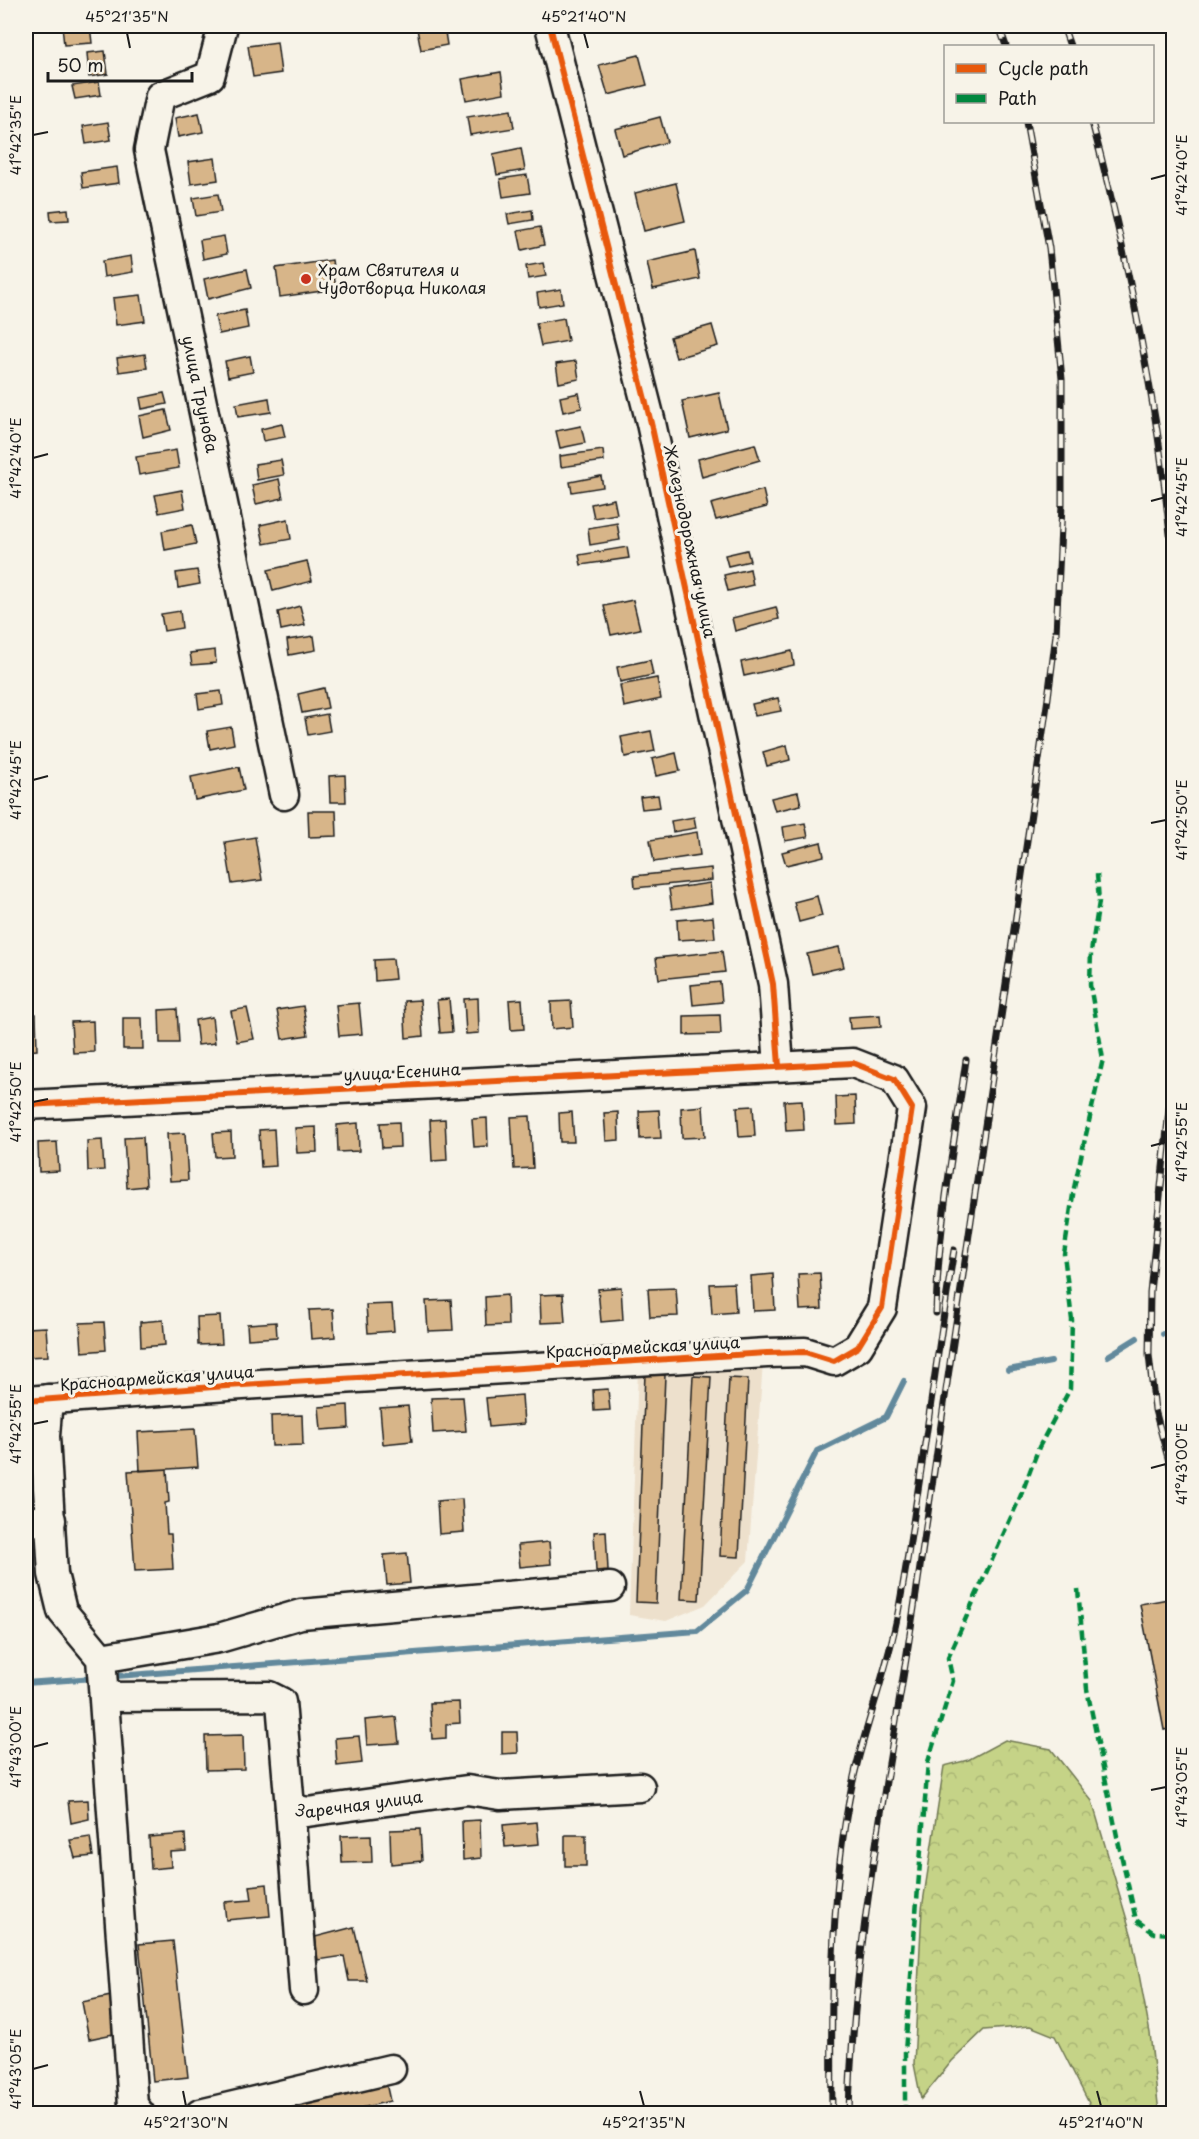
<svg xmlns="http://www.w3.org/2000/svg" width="1199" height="2139" font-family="'Playpen Sans',sans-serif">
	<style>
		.built { fill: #ede0cc }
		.forest { fill: url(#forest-crowns); stroke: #707852; stroke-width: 1.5 }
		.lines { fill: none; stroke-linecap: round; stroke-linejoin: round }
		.stream { stroke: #62899c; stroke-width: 6 }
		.building { fill: #d7b589; stroke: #1c1c1c; stroke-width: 1.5 }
		.minor-casing { stroke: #1c1c1c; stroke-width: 33 }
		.minor { stroke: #f7f3e8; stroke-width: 28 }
		.rail-casing { stroke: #1c1c1c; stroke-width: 7 }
		.rail { stroke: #f7f3e8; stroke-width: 4.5; stroke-dasharray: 14; stroke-linecap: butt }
		.quiet { stroke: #00873e; stroke-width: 4.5; stroke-dasharray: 9 4.5; stroke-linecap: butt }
		.cycleway-casing { stroke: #f7f3e8; stroke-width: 10 }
		.cycleway { stroke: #e8590c; stroke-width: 6 }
		.ticks { fill: none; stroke: #1c1c1c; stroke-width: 2 }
		.poi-dot { fill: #c8321e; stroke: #f7f3e8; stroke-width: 2 }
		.labels { text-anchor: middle; stroke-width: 6; stroke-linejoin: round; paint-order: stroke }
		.poi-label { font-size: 16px; fill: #1c1c1c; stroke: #f7f3e8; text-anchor: start }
		.street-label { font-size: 16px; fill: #1c1c1c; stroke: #f7f3e8 }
		.neatline { fill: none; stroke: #1c1c1c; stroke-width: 2 }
		.ticks-label { font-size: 15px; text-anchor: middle; fill: #1c1c1c }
	</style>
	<defs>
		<pattern id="forest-crowns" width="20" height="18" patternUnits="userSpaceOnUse" patternTransform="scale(1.5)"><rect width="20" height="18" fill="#c5d387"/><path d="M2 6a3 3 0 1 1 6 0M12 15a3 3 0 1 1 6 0" fill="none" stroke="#a9b574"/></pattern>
	</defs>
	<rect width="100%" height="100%" fill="#f7f3e8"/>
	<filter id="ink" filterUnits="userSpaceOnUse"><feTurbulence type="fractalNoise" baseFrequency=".0167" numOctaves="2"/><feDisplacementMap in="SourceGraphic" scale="12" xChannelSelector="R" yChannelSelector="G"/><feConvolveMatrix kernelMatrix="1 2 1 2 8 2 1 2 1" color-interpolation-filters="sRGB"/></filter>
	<g filter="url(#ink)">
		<!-- built -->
		<path class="built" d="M763,1363l-15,198 -43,44 -39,16 -37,-6 9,-246z"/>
		<!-- forest -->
		<path class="forest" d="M1005,1740l46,9 41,52 40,136 18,96 9,80h-65l-39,-77 -25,-10 -46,4 -32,31 -31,38 -7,-35 8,-155 22,-143 24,-6z"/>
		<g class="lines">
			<!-- stream -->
			<path class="stream" d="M1163,1334l11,2
				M1108,1356l29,-18
				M1008,1370l43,-8
				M117,1676l580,-45 50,-41 70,-139 69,-34 18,-36
				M26,1683l68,-5"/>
		</g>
		<!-- building -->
		<path class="building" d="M62,26h28l2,17 -28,2z
			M243,26h27l-27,2z
			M444,26l3,19 -26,5 -4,-21z
			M277,42l4,31 -28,4 -5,-31z
			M105,51l3,23 -19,3 -2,-24z
			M639,55l8,30 -39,10 -9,-30z
			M501,72l3,21 -38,7 -4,-21z
			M99,82l2,13 -26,4 -3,-13z
			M511,110l3,18 -44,7 -3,-18z
			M199,113l4,19 -25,5 -3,-19z
			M660,117l7,25 -45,13 -7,-26z
			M108,122l3,18 -25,4 -3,-18z
			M521,148l4,22 -28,5 -4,-21z
			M215,158l3,22 -27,4 -3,-22z
			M117,167l2,16 -36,5 -2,-16z
			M527,175l3,18 -27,4 -3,-18z
			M676,183l9,38 -41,10 -9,-38z
			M218,194l3,18 -25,4 -3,-18z
			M68,209l1,11 -18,1 -1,-10z
			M532,210l1,10 -24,4 -2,-10z
			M540,227l4,18 -22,5 -4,-19z
			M224,236l3,18 -24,5 -3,-19z
			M695,251l5,28 -47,10 -6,-27z
			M131,256l2,16 -29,5 -2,-16z
			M332,260l4,29 -56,8 -4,-29z
			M543,263l3,13 -18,3 -2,-13z
			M247,269l4,19 -43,11 -4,-20z
			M561,289l2,14 -24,4 -2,-14z
			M141,295l4,26 -29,4 -3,-27z
			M245,310l3,18 -29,6 -4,-18z
			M564,318l4,23 -27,5 -5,-23z
			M712,325l6,21 -42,12 -6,-21z
			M145,354l2,14 -28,4 -2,-14z
			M250,356l3,16 -25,5 -3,-16z
			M576,361l3,18 -20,4 -3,-19z
			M164,393l3,11 -25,5 -2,-11z
			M579,393l3,15 -19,4 -3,-15z
			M719,393l8,36 -37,9 -8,-37z
			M269,398l2,14 -33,5 -2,-13z
			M166,410l5,20 -28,7 -4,-21z
			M282,424l3,13 -22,4 -2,-12z
			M581,426l4,17 -25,5 -4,-17z
			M755,444l5,16 -58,17 -4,-18z
			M176,450l3,18 -40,7 -3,-18z
			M603,450l1,11 -43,6 -1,-11z
			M281,460l3,15 -27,5 -2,-16z
			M601,476l2,11 -31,5 -2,-10z
			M279,479l4,19 -27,6 -4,-19z
			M182,490l3,18 -26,5 -4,-18z
			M763,490l4,17 -51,13 -5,-16z
			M614,499l3,15 -23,4 -3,-14z
			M288,519l3,20 -27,5 -4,-19z
			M617,523l3,17 -30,5 -2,-17z
			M192,525l4,19 -31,6 -3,-19z
			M627,547l2,11 -48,7 -2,-10z
			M747,550l3,11 -22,5 -3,-11z
			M307,561l5,20 -39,10 -5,-21z
			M750,569l3,16 -25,6 -4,-16z
			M197,570l3,14 -22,4 -2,-15z
			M633,600l7,29 -29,6 -7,-29z
			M300,606l5,19 -24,5 -3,-18z
			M776,607l3,12 -44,12 -3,-13z
			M180,611l2,17 -18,3 -3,-17z
			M314,636l2,14 -27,5 -2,-15z
			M215,650l1,13 -24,2 -2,-12z
			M792,651l2,14 -50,11 -3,-14z
			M650,660l3,15 -33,7 -3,-15z
			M657,678l4,21 -37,8 -4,-22z
			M324,688l4,20 -26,5 -4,-19z
			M221,691l2,14 -24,4 -2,-15z
			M778,698l3,13 -26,5 -3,-12z
			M327,714l3,17 -22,4 -3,-17z
			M231,727l3,17 -24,5 -3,-18z
			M651,731l4,20 -30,6 -4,-20z
			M787,745l3,15 -23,6 -4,-14z
			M676,753l4,18 -24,5 -4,-17z
			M239,767l5,23 -49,10 -4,-23z
			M345,775l1,27h-16l-1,-26z
			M798,792l3,13 -26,6 -4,-13z
			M658,795l2,12 -18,2 -2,-12z
			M308,811h28l1,25 -28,1z
			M694,817l2,11 -23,4 -2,-11z
			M805,823l3,14 -23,4 -2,-14z
			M697,832l3,23 -46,7 -4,-22z
			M255,837l7,43 -30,4 -7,-42z
			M821,842l3,14 -38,9 -4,-13z
			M711,868l1,12 -77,8 -1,-12z
			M710,883l2,20 -40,6 -3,-20z
			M817,896l5,20 -23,6 -5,-20z
			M713,917l2,21 -37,2 -1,-20z
			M839,947l5,20 -32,7 -5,-20z
			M722,951l3,21 -66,7 -3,-21z
			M393,959l2,20 -20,2 -1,-21z
			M720,982l2,20 -29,3 -2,-20z
			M478,998l1,35 -13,1 -2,-35z
			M449,999l3,33 -12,1 -3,-33z
			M522,999l2,30 -13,1 -2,-30z
			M420,1000l3,36 -17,2 -2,-37z
			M571,1001l2,26 -21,2 -1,-27z
			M359,1003l3,31 -23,2 -3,-31z
			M303,1006l5,29 -26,4 -5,-29z
			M247,1008l7,31 -17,3 -6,-31z
			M177,1009l2,34h-19l-1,-33z
			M26,1014h10l1,36 -11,1z
			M720,1015l1,19 -37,1v-19z
			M880,1015l1,12 -31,2 -1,-12z
			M212,1017l3,26 -17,2 -3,-25z
			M123,1018h19l1,31h-20z
			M93,1021l1,31 -21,1 -2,-31z
			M855,1096l1,28 -19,1 -1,-28z
			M802,1100l2,30 -18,1 -2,-30z
			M703,1106l2,31 -23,1 -1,-30z
			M753,1106l2,30 -16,1 -2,-30z
			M659,1110l2,28 -21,1 -1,-28z
			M572,1112l2,30h-14l-1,-29z
			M618,1112l1,28 -13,1 -2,-28z
			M530,1116l3,52 -19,1 -3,-52z
			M487,1118l1,28 -14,1 -2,-28z
			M445,1119l2,41 -15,1 -2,-41z
			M399,1122l1,25 -18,1 -2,-25z
			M358,1123l1,28 -21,1 -1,-27z
			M316,1127l1,25 -20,1 -2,-25z
			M274,1129l2,37 -15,1 -2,-37z
			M231,1132l1,24 -17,1 -2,-24z
			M185,1133l3,47 -18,1 -3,-47z
			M143,1137l3,49 -19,2 -3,-50z
			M102,1140l2,30 -16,1 -1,-30z
			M57,1142l2,29 -20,1 -1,-29z
			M820,1273l2,36 -22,1 -2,-36z
			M773,1274l2,36 -22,1 -2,-35z
			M734,1283l2,29 -24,2 -2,-30z
			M621,1287l2,33 -22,2 -3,-33z
			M676,1288l2,28 -28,1 -2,-28z
			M563,1294l2,28 -24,1 -1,-28z
			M507,1295l1,30 -22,1 -1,-29z
			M451,1300l2,30 -25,1 -2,-30z
			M392,1304l2,27 -26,2 -2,-28z
			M333,1309l2,28 -24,2 -2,-29z
			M220,1316l2,28 -24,1 -1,-28z
			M163,1320l2,25 -24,2 -1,-25z
			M104,1322l2,28 -24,2 -2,-29z
			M276,1322l1,15 -29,2 -1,-15z
			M46,1327l2,29 -22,1v-29z
			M645,1374l20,1 -9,228 -20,-1z
			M693,1376l18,1 -12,223 -18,-1z
			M729,1378l19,1 -9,178 -19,-1z
			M608,1389l2,21 -16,1 -1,-21z
			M522,1395l2,29 -35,3 -3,-29z
			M463,1397l3,34 -33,2 -2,-35z
			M348,1405l1,23 -28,2 -2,-23z
			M408,1406l4,35 -29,3 -3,-36z
			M302,1415l1,30 -31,1 -1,-30z
			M195,1429l3,38 -58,4 -2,-39z
			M26,1447l3,32 -3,1z
			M167,1469l2,33 -4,1 2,31h4l2,35 -38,2 -7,-100z
			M462,1499l2,33 -25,2 -2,-33z
			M606,1531l2,39 -12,1 -2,-39z
			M549,1542l2,22 -31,3 -2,-22z
			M407,1553l3,30 -23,2 -3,-30z
			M1174,1598v130l-10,2 -24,-126z
			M459,1702l1,21 -14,1v14l-14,1 -2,-36z
			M396,1717l3,26 -32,2 -2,-25z
			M502,1732h15l1,21 -16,1z
			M243,1735l1,34 -38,1 -1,-34z
			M359,1736l3,27 -25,3 -2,-28z
			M88,1800l1,19 -18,4 -3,-22z
			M480,1820l1,38 -18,2 -1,-39z
			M537,1822l2,22 -34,3 -2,-22z
			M420,1829l2,32 -31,3 -1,-34z
			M185,1834l1,17 -16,1 1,15 -20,2 -2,-32z
			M371,1835l1,27 -30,1 -1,-27z
			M565,1835h21v31h-21z
			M90,1837l3,19 -18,2 -5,-18z
			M267,1884l3,32 -44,4 -2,-18 28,-2 -2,-14z
			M354,1927l13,54h-18l-5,-25 -26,4 -3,-23z
			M173,1941l15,136 -35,4 -14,-137z
			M111,1996l7,37 -29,6 -7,-37z
			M386,2083l4,18 -53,13h-87z"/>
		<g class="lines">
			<!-- minor casing -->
			<g class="minor-casing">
				<g id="minor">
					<path id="s1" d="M223,26l-13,50 -50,20 -11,54 135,645"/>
					<path d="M550,26l101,397 122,561 6,82"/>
					<path d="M26,1105l827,-42 41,16 18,29 -30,200 -24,39 -24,14 -29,-9 -38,1 -540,33 -201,15"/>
					<path d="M48,1399l-3,37 8,138 9,37 39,47 32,447 7,9"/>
					<path d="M26,1522l25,-2"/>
					<path d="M101,1658l118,-20 82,-24 309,-27"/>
					<path id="s2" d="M105,1697l164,-1 12,6 9,106 17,4 160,-22 33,5 140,-8"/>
					<path d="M290,1808l14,182"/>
					<path d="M200,2114l191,-45"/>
				</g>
			</g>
			<!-- minor -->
			<use href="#minor" class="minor"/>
			<!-- rail casing -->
			<g class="rail-casing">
				<path id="rail" d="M999,26l7,20
					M1063,26l7,20
					M1092,122c27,101 48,204 65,308 7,45 11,91 17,136
					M1174,1062l-24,230 -1,63 6,55 19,70
					M936,1313c2,-85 18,-169 30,-253
					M832,2114c-1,-103 -2,-207 16,-308 11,-66 38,-128 50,-193 22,-121 36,-243 56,-363
					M849,2114c4,-173 41,-343 66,-513 44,-301 89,-602 133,-903l8,-64 6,-129v-126l-13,-131 -23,-126"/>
			</g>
			<!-- rail -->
			<use href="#rail" class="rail"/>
			<!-- quiet -->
			<path class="quiet" d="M1078,1589l9,100 31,152 18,79 18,13 20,1
				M905,2114v-62l23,-290 25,-81 -5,-23 73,-163 18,-48 31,-58 2,-69 -8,-66 10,-66 29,-129 -13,-74 1,-33 8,-50 -2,-28"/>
			<!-- cycleway casing -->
			<g class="cycleway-casing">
				<path id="cycleway" d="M550,26l101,397 122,561 6,82
					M26,1105l827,-42 41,16 18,29 -30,200 -24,39 -24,14 -29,-9 -38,1 -540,33 -201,15"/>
			</g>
			<!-- cycleway -->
			<use href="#cycleway" class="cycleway"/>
		</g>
	</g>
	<!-- ticks -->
	<path class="ticks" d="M127,33l3,15M584,33l4,15M33,135l15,-3M1151,179l15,-4M33,458l15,-4M1151,501l15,-4M33,780l15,-4M1151,823l15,-3M33,1102l15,-3M1151,1146l15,-4M33,1424l15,-3M1151,1468l15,-4M33,1747l15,-4M1151,1790l15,-3M33,2069l15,-4M183,2091l3,15M640,2091l4,15M1097,2091l4,15"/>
	<!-- markers -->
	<circle class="poi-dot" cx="306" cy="279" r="6"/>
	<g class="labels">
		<!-- poi labels -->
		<g class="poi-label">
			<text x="318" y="276">Храм Святителя и<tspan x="318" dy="18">Чудотворца Николая</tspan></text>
		</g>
		<!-- street labels -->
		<g class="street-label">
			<text dy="6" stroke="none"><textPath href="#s1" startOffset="410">улица Трунова</textPath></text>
			<text transform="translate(690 541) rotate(78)" y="6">Железнодорожная улица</text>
			<text transform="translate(402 1072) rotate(-3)" y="6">улица Есенина</text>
			<text transform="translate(643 1347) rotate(-3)" y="6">Красноармейская улица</text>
			<text transform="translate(157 1378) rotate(-4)" y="6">Красноармейская улица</text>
			<text dy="6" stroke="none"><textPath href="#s2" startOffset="354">Заречная улица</textPath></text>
		</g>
	</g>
	<!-- margin -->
	<rect width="1199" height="2139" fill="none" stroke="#f7f3e8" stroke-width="66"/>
	<!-- legend -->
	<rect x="944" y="45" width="210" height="78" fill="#f7f3e8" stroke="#9f9d96" stroke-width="1.5"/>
	<rect x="956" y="64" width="30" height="9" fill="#e8590c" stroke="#9f9d96" stroke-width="1.5"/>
	<text x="998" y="75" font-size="18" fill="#1c1c1c">Cycle path</text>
	<rect x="956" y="94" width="30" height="9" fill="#00873e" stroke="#9f9d96" stroke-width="1.5"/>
	<text x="998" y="105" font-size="18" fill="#1c1c1c">Path</text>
	<!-- scale -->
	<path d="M48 72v9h144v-9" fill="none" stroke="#1c1c1c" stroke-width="3"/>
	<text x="57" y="72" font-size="18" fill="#1c1c1c" stroke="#f7f3e8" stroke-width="4.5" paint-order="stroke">50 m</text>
	<rect x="33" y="33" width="1133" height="2073" class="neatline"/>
	<g class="ticks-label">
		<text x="127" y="22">45°21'35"N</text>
		<text x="584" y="22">45°21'40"N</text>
		<text transform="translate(16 135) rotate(-90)" y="5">41°42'35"E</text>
		<text transform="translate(1182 175) rotate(-90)" y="5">41°42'40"E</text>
		<text transform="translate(16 458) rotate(-90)" y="5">41°42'40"E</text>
		<text transform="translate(1182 497) rotate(-90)" y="5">41°42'45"E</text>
		<text transform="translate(16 780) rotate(-90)" y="5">41°42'45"E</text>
		<text transform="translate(1182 820) rotate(-90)" y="5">41°42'50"E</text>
		<text transform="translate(16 1102) rotate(-90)" y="5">41°42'50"E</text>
		<text transform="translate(1182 1142) rotate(-90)" y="5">41°42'55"E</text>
		<text transform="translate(16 1424) rotate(-90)" y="5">41°42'55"E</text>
		<text transform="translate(1182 1464) rotate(-90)" y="5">41°43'00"E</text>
		<text transform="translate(16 1747) rotate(-90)" y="5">41°43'00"E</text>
		<text transform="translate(1182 1787) rotate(-90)" y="5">41°43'05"E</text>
		<text transform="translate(16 2069) rotate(-90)" y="5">41°43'05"E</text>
		<text x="186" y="2128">45°21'30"N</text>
		<text x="644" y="2128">45°21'35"N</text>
		<text x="1101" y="2128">45°21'40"N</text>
	</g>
</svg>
